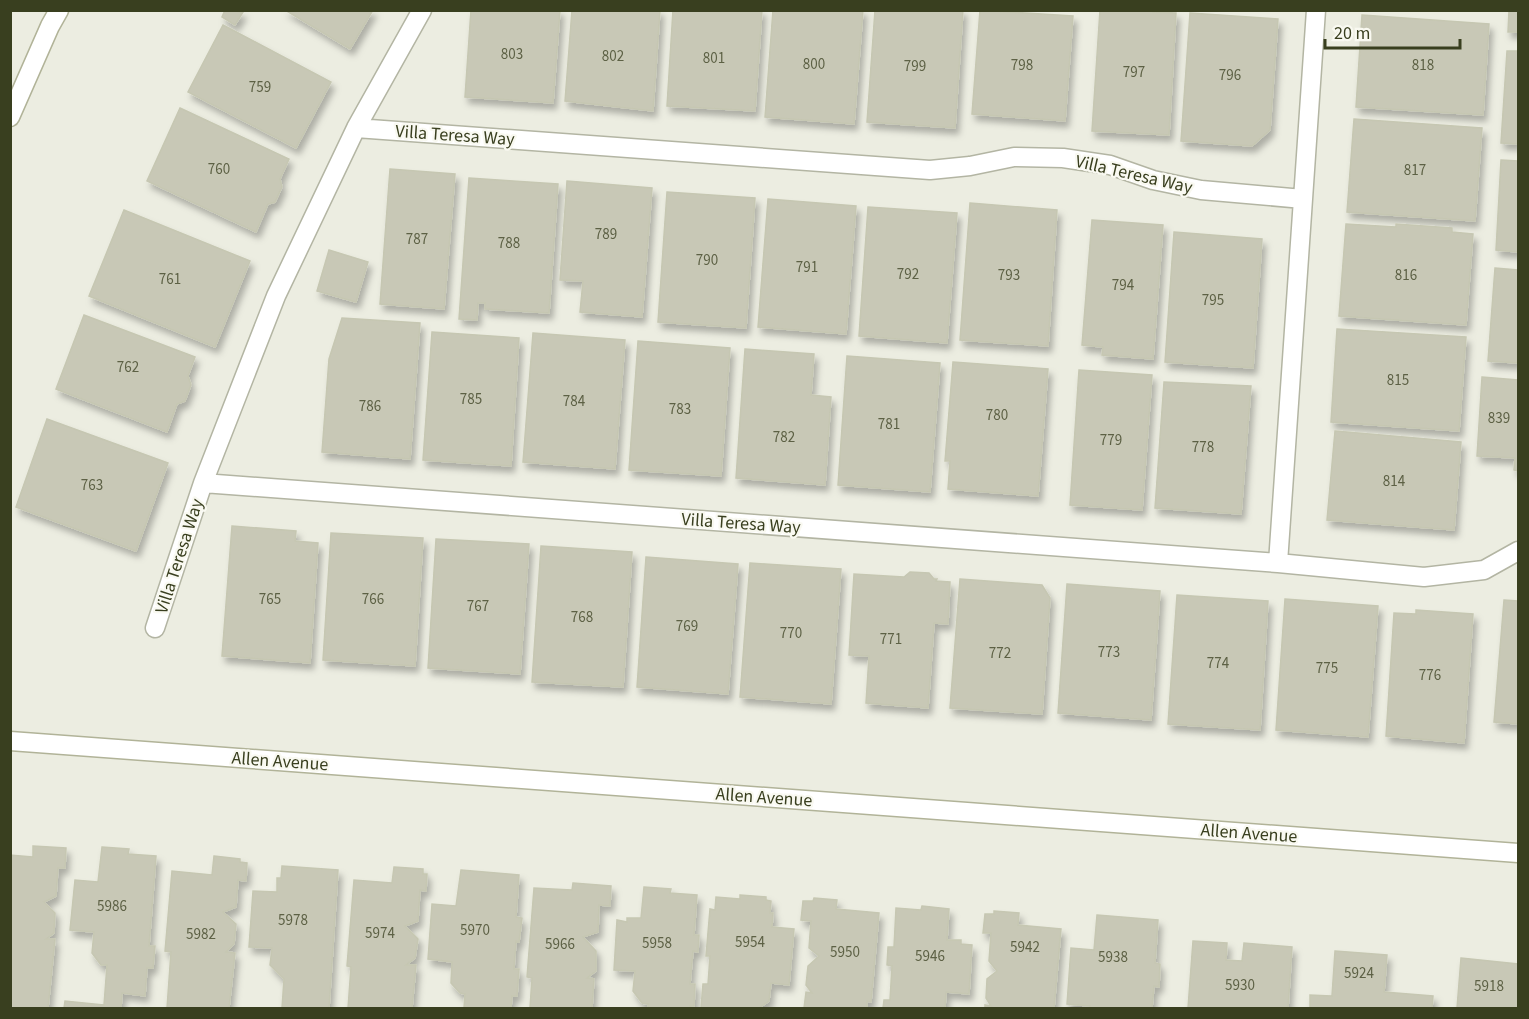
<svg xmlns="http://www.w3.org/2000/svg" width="1529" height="1019" font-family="'Source Sans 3',sans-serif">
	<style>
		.building { fill: #c8c8b6; stroke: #c6c7b2; stroke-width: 1.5; filter: url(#shadow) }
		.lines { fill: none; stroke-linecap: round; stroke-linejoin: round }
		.street-casing { stroke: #b3b5a3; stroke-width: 21 }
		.secondary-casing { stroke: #b1b398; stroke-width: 21 }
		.street { stroke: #fff; stroke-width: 18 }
		.secondary { stroke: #fff; stroke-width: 18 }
		.labels { text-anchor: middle; stroke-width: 4.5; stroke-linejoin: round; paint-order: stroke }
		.number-label { font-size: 15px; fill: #5d6145 }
		.street-label { font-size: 18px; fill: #393f1f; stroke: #f9f9f1 }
	</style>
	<defs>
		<filter id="shadow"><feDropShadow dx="3.5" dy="6" stdDeviation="3" flood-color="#0004"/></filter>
	</defs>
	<rect width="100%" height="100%" fill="#ecede1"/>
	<!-- building -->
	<path class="building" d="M225,10l18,2 -8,13 -13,-8z
		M285,10h88l-23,39z
		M471,10h89l-7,93 -88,-6z
		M572,10h88l-7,101 -88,-10z
		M673,10h89l-7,101 -88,-5z
		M773,10h90l-9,114 -89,-7z
		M875,10h88l-8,118 -88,-6z
		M980,10l93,6 -8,105 -93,-7z
		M1100,10h53v2l23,1 -7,122 -77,-4z
		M1509,10h9v22h-10z
		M1190,13l88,6 -8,111 -18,16 -71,-5z
		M1362,15l127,9 -6,91 -127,-8z
		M223,25l108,57 -35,66 -108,-56z
		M1507,51h11v93l-17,-1z
		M180,108l109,51 -9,20 2,8 -7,15 -7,2 -12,28 -109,-51z
		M1354,119l128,9 -7,93 -128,-9z
		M1501,160l17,1v91l-22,-2z
		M390,169l65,5 -11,135 -64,-5z
		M469,178l89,6 -9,129 -64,-4v-6h-7l-1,17 -18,-1z
		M567,181l85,7 -10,129 -62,-5 3,-31 -23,-1z
		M667,192l88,6 -9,130 -88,-6z
		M768,199l88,7 -10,128 -88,-7z
		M970,203l87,7 -9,136 -88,-6z
		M868,207l89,6 -10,130 -88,-7z
		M124,210l126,51 -35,86 -126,-51z
		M1092,220l71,5 -10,134 -51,-4 1,-8 -21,-2z
		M1346,224l50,3v-3l56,4v4l21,2 -7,91 -127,-9z
		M1174,232l88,7 -9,129 -88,-6z
		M329,250l39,12 -12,40 -39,-11z
		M1495,268l23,2v93l-30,-2z
		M84,315l111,42 -7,19 3,9 -6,16 -8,3 -10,28 -111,-43z
		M342,318l78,5 -10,136 -88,-7 7,-93z
		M1337,329l129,8 -7,94 -128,-9z
		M432,332l87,6 -8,128 -88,-6z
		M533,333l92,7 -10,129 -92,-7z
		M638,341l92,7 -9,128 -92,-6z
		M745,349l69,5 -3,41 20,2 -6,88 -89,-7z
		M847,356l93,7 -10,129 -92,-7z
		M953,362l95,7 -10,127 -90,-7 2,-28h-5z
		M1079,370l73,5 -10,135 -72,-5z
		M1482,377l36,3v91l-4,-1 1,-12 -38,-2z
		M1164,382l87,4 -10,128 -86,-6z
		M47,419l121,44 -32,88 -120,-44z
		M1335,431l126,11 -7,88 -127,-10z
		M232,526l64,5 -1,10 23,2 -8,120 -88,-7z
		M331,533l92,5 -8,128 -92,-6z
		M436,539l93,5 -9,130 -92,-6z
		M541,546l91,6 -9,135 -91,-5z
		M646,557l92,7 -10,130 -91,-7z
		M750,563l91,6 -10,135 -91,-7z
		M910,572l19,1 5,6h3l-1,2 14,1 -2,42 -14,-1 -6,85 -62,-5 3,-47 -20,-1 5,-81 50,3z
		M960,579l82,6 8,13 -8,116 -92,-6z
		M1067,584l93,7 -9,129 -93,-7z
		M1177,595l91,6 -8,129 -92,-6z
		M1285,599l93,7 -10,131 -92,-7z
		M1504,600l14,1v123l-24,-2z
		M1416,610l57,4 -9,129 -78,-7 8,-123 22,1z
		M33,846l33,2 -1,20h-7l-2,28 -12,6 11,11 -1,20 -8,6h9l-7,69h-38v-153l23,2z
		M102,847l27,2 -1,5 28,2 -7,90h6l-2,22h-6l-2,28 -23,-3 -1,15h-57l1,-7 39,4 3,-40h-6l-9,-12 2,-21 -24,-2 5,-50 23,2z
		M214,856l26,3v3l7,1 -1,18 -8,-1 -2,27 -13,5 13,12 -2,20 -8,8 9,1 -6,55h-62l4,-56 -6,-1 7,-80 40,4z
		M282,866l56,4 -9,138h-47l2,-29 -14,-14 2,-17 -23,-1 4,-56 24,1v-14h4z
		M394,867l29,2v5h4l-1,17 -6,-1 -2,31 -13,5 13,13 -3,19 -9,7h10l-4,43h-64l3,-41 -4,-1 7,-86 38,3z
		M461,870l58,5 -3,42 6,1 -3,24 -3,-1 -2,28h5l-2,27h-5l-1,12h-47l1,-14 -5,-1 -9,-10 1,-21 -24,-3 4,-55 24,2z
		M573,883l38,3 -1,20 -11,-1 -1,27 -15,5 13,14v20l-9,7 7,1 -2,29h-62l2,-30 -5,-1 7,-89 38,2z
		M644,887l27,2 -1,4 27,2 -3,40h5l-1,17 -5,-1 -3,33h5l-1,22h-4v2h-42v-4l-6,-1 -9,-12 2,-20 -21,-1 3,-50 10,2v-4h14z
		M740,895l26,2v3l5,1 -1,12h3l-1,14 22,2 -5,56 -18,-2 -2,18 -10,7h-58l2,-24h5l2,-28h-4l4,-47 5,1 1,-13 24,2z
		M814,898l23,2 -1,9 43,4 -8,89 -4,-1v7h-63l2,-16 6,1 -6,-8 2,-19 11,-10 -10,-8 2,-27 -10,-1 2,-19h10z
		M922,906l27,3 -2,31h14v4l11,1 -3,49 -23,-2 -1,16h-62l1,-8h6l2,-34 -5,-1 1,-18h6l2,-39 25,2z
		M994,911l25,2 -1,12 43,4 -7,79h-69v-3l6,1 -5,-8 1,-19 10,-8 -8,-10 2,-28h-8l2,-19h9z
		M1097,915l61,5 -3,43 5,1 -1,23 -5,-1 -2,22h-62v-2l-23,-2 4,-56 23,2z
		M1193,941l34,2 -1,17 16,1 2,-18 48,4 -4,61h-100z
		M1335,951l52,4 -3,37 49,4 -1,12h-122v-13l22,1z
		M1461,958l57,6v44h-61z"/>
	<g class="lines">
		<!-- street casing -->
		<g class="street-casing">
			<path id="street" d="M356,128l574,42 40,-4 44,-9 49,1 47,7 43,15 48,10 102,9
				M203,483l1075,80 146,14 60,-7 34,-19
				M1278,563l38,-553
				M155,628l48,-145 73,-187 80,-168 66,-118"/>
		</g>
		<!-- secondary casing -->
		<g class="secondary-casing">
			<path id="secondary" d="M10,117l40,-91 9,-16
				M10,741l1508,112"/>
		</g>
		<!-- street -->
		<use href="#street" class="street"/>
		<!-- secondary -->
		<use href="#secondary" class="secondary"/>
	</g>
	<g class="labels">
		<!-- number labels -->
		<g class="number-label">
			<text x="512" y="59">803</text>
			<text x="613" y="61">802</text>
			<text x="714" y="63">801</text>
			<text x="814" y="69">800</text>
			<text x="1022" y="70">798</text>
			<text x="1423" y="70">818</text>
			<text x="915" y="71">799</text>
			<text x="1134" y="77">797</text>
			<text x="1230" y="80">796</text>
			<text x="260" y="92">759</text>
			<text x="219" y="174">760</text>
			<text x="1415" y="175">817</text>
			<text x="606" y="239">789</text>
			<text x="417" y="244">787</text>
			<text x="509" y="248">788</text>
			<text x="707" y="265">790</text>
			<text x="807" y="272">791</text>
			<text x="908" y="279">792</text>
			<text x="1009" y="280">793</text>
			<text x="1406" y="280">816</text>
			<text x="170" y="284">761</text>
			<text x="1123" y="290">794</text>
			<text x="1213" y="305">795</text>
			<text x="128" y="372">762</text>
			<text x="1398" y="385">815</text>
			<text x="471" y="404">785</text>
			<text x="574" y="406">784</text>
			<text x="370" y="411">786</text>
			<text x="680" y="414">783</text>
			<text x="997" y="420">780</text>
			<text x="1499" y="423">839</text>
			<text x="889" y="429">781</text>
			<text x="784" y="442">782</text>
			<text x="1111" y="445">779</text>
			<text x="1203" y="452">778</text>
			<text x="1394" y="486">814</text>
			<text x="92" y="490">763</text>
			<text x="270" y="604">765</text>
			<text x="373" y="604">766</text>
			<text x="478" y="611">767</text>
			<text x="582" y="622">768</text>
			<text x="687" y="631">769</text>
			<text x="791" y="638">770</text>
			<text x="891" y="644">771</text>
			<text x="1109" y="657">773</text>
			<text x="1000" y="658">772</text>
			<text x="1218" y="668">774</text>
			<text x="1327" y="673">775</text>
			<text x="1430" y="680">776</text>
			<text x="112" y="911">5986</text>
			<text x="293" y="925">5978</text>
			<text x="475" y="935">5970</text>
			<text x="380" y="938">5974</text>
			<text x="201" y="939">5982</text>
			<text x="750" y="947">5954</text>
			<text x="657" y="948">5958</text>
			<text x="560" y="949">5966</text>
			<text x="1025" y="952">5942</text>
			<text x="845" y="957">5950</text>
			<text x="930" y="961">5946</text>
			<text x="1113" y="962">5938</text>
			<text x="1359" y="978">5924</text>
			<text x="1240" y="990">5930</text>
			<text x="1489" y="991">5918</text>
		</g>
		<!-- street labels -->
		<g class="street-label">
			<text transform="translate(455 135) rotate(4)" y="6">Villa Teresa Way</text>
			<text transform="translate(1134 174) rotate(13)" y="6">Villa Teresa Way</text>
			<text transform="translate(741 523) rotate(4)" y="6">Villa Teresa Way</text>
			<text transform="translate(179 556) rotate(-72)" y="6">Villa Teresa Way</text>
			<text transform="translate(280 761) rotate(4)" y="6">Allen Avenue</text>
			<text transform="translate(764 797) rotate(4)" y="6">Allen Avenue</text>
			<text transform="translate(1249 833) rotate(4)" y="6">Allen Avenue</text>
		</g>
	</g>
	<!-- border -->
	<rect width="1529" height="1019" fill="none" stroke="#393f1f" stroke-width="24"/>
	<!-- scale -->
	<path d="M1325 39v9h135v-9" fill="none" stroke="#393f1f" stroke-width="3"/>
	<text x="1334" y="39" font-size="18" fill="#393f1f" stroke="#f9f9f1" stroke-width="4.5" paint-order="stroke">20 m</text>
</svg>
